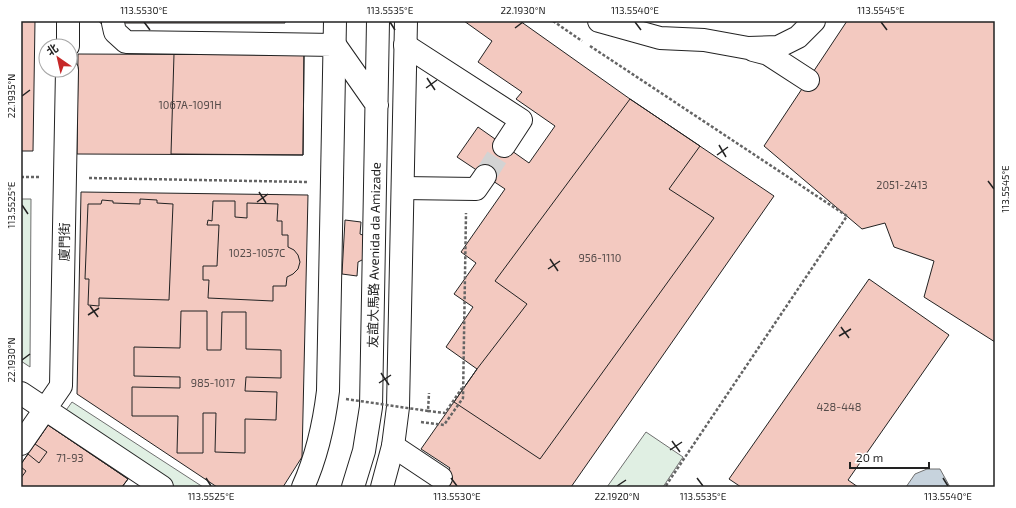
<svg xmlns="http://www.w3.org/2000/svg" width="1016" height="508" font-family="'Exo 2','Noto Sans SC',sans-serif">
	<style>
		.green { fill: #e0efe3; stroke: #6f6f6f }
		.water { fill: #c7d3dd; stroke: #6f6f6f }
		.building { fill: #f3c9c0; stroke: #222 }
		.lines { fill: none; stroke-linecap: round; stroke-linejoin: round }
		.minor-tunnel { stroke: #d3d3d3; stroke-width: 22; stroke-dasharray: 22 11; stroke-linecap: butt }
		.minor-casing { stroke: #222; stroke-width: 24 }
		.major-casing { stroke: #222; stroke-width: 24 }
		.path { stroke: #646464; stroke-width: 2.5; stroke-dasharray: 3 2; stroke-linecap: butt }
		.minor { stroke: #fff; stroke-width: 22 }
		.major { stroke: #fff; stroke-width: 22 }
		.path-bridge { stroke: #646464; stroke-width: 2.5; stroke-dasharray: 3 2; stroke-linecap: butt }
		.ticks { fill: none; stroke: #222; stroke-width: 1.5 }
		.labels { text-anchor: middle; stroke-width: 3; stroke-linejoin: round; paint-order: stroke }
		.number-label { font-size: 11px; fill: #564c4a }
		.street-label { font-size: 13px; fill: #222; stroke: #fff }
		.neatline { fill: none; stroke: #222; stroke-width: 1.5 }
		.ticks-label { font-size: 10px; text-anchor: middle; fill: #222 }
	</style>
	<rect width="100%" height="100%" fill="#fff"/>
	<!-- green -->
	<path class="green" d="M21,199h10l-1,168 -9,-6z
		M72,402l131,85h-63l3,-4 -87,-59z
		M646,432l37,25 -20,30h-56z"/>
	<!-- water -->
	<path class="water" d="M927,469h13l10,18h-44l9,-13z"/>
	<!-- building -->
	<path class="building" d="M21,21h14l-2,130h-12z
		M100,21h185v2h-185z
		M464,21h56l110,78 144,97 -203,291h-134l13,-19 -29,-19 56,-80 -31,-22 27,-40 -19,-13 22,-31 -15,-11 44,-63 -48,-32 21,-30 51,36 26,-37 -39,-27 6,-7 -44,-30 14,-21z
		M847,21h148v321l-71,-45 10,-36 -40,-14 -9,-24 -23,6 -98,-83z
		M78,54l226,1 -1,100 -226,-1z
		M174,54l130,1 -1,100 -132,-1z
		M630,99l70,47 -31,43 45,29 -174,241 -86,-57 23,-33 50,-65 -32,-23z
		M81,192l227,3 -6,262 -19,30h-66l-140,-93z
		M140,199l17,1v3l16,1 -4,96 -70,-2v8l-11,-1 1,-26h-4l3,-75h13l1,-4 11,1v2l27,1z
		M213,201h22v16l12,1v-15l31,1 -1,17h5v14h6v12l6,3 4,5 2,7 -2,7 -5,5 -6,3 -1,9h-13v15l-65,-3 1,-18h-6v-14h14l2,-41h-12l1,-5 4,1z
		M345,220l16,2 -1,12 5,2 1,22 -8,4 -1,14 -15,-2z
		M869,279l80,56 -101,145 10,7h-117l-12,-8z
		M181,311h26v39h14l1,-38h24v37l35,1v28l-35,-1 -1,14 32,1 -1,28 -31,-1v34l-30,-1 1,-39h-13v40h-26l1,-37h-46v-29l48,1v-11l-46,-1v-29l46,1z
		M48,425l80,54 -6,8h-101v-9l5,-7 -5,-4v-3l7,-10 11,9 8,-11 -12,-8z
		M48,425l80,54 -6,8h-101v-23z"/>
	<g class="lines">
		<!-- minor-tunnel -->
		<path class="minor-tunnel" d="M485,176l19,-30"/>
		<!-- minor casing -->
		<g class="minor-casing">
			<path id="minor" d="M599,21l61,17 44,2 44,8 30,-1 20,-10 16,-16
				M113,23l2,9 11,10 209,3
				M405,45l116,75 -17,26
				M68,46v-25
				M753,50l15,4 40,26
				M403,188l73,1 9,-13
				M21,393l141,94
				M21,444l40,-58 6,-316
				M393,446l48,32
				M303,487c14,-31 21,-63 25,-96l7,-370"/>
		</g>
		<!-- major casing -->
		<g class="major-casing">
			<path id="major" d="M335,45l42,60
				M353,487l11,-36 7,-44 7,-386
				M382,487l11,-41 5,-39 8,-386"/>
		</g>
		<!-- path -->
		<path class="path" d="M553,21l29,20
			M590,46l257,170 -182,271
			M21,177h19
			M89,178l219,4
			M428,411l17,2 17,-25
			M421,422l23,3 19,-27 3,-185"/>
		<!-- minor -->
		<use href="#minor" class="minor"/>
		<!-- major -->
		<use href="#major" class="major"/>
		<!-- path-bridge -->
		<path class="path-bridge" d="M346,399l82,12 1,-18"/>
	</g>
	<!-- ticks -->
	<path class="ticks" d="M144,22l6,8M390,22l5,8M635,22l6,8M881,22l6,8M515,28l8,-6M427,78l8,12M426,88l11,-8M22,96l8,-6M719,145l7,12M717,155l11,-8M988,181l6,8M259,192l7,11M257,202l11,-8M22,205l6,9M550,259l8,12M548,269l12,-8M90,306l8,11M88,315l11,-7M841,327l8,11M839,336l12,-7M22,360l8,-6M381,373l8,12M379,383l12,-8M672,441l8,11M670,450l12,-8M206,478l5,8M451,478l6,8M697,478l6,8M943,478l5,8M617,486l9,-6"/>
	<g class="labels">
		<!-- number labels -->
		<g class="number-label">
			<text x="190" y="109">1067A-1091H</text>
			<text x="902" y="189">2051-2413</text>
			<text x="257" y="257">1023-1057C</text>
			<text x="600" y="262">956-1110</text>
			<text x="213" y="387">985-1017</text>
			<text x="839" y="411">428-448</text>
			<text x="70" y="462">71-93</text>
		</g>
		<!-- street labels -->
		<g class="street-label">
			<text transform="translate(64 242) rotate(-89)" y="5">廈門街</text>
			<text transform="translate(374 255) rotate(-89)" y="5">友誼大馬路 Avenida da Amizade</text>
		</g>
	</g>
	<!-- border -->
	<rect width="1016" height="508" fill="none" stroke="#ffffff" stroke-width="44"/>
	<!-- north arrow -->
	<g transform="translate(58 58) rotate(326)"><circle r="19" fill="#ffffff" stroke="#a7a7a7"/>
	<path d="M0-3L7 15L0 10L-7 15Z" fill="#c62828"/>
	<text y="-6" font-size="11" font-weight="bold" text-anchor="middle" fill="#222222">北</text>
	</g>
	<!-- scale -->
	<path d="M850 462v6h79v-6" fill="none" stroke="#222222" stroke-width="2"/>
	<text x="856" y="462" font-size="12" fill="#222222" stroke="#ffffff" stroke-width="3" paint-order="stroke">20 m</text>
	<rect x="22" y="22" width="972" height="464" class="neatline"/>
	<g class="ticks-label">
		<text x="144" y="14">113.5530°E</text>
		<text x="390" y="14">113.5535°E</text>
		<text x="523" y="14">22.1930°N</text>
		<text x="635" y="14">113.5540°E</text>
		<text x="881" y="14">113.5545°E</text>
		<text transform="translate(11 96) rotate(-90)" y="4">22.1935°N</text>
		<text transform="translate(1005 189) rotate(-90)" y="4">113.5545°E</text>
		<text transform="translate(11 205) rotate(-90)" y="4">113.5525°E</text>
		<text transform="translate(11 360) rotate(-90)" y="4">22.1930°N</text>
		<text x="211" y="500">113.5525°E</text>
		<text x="457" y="500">113.5530°E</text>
		<text x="617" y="500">22.1920°N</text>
		<text x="703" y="500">113.5535°E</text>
		<text x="948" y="500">113.5540°E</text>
	</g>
</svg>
